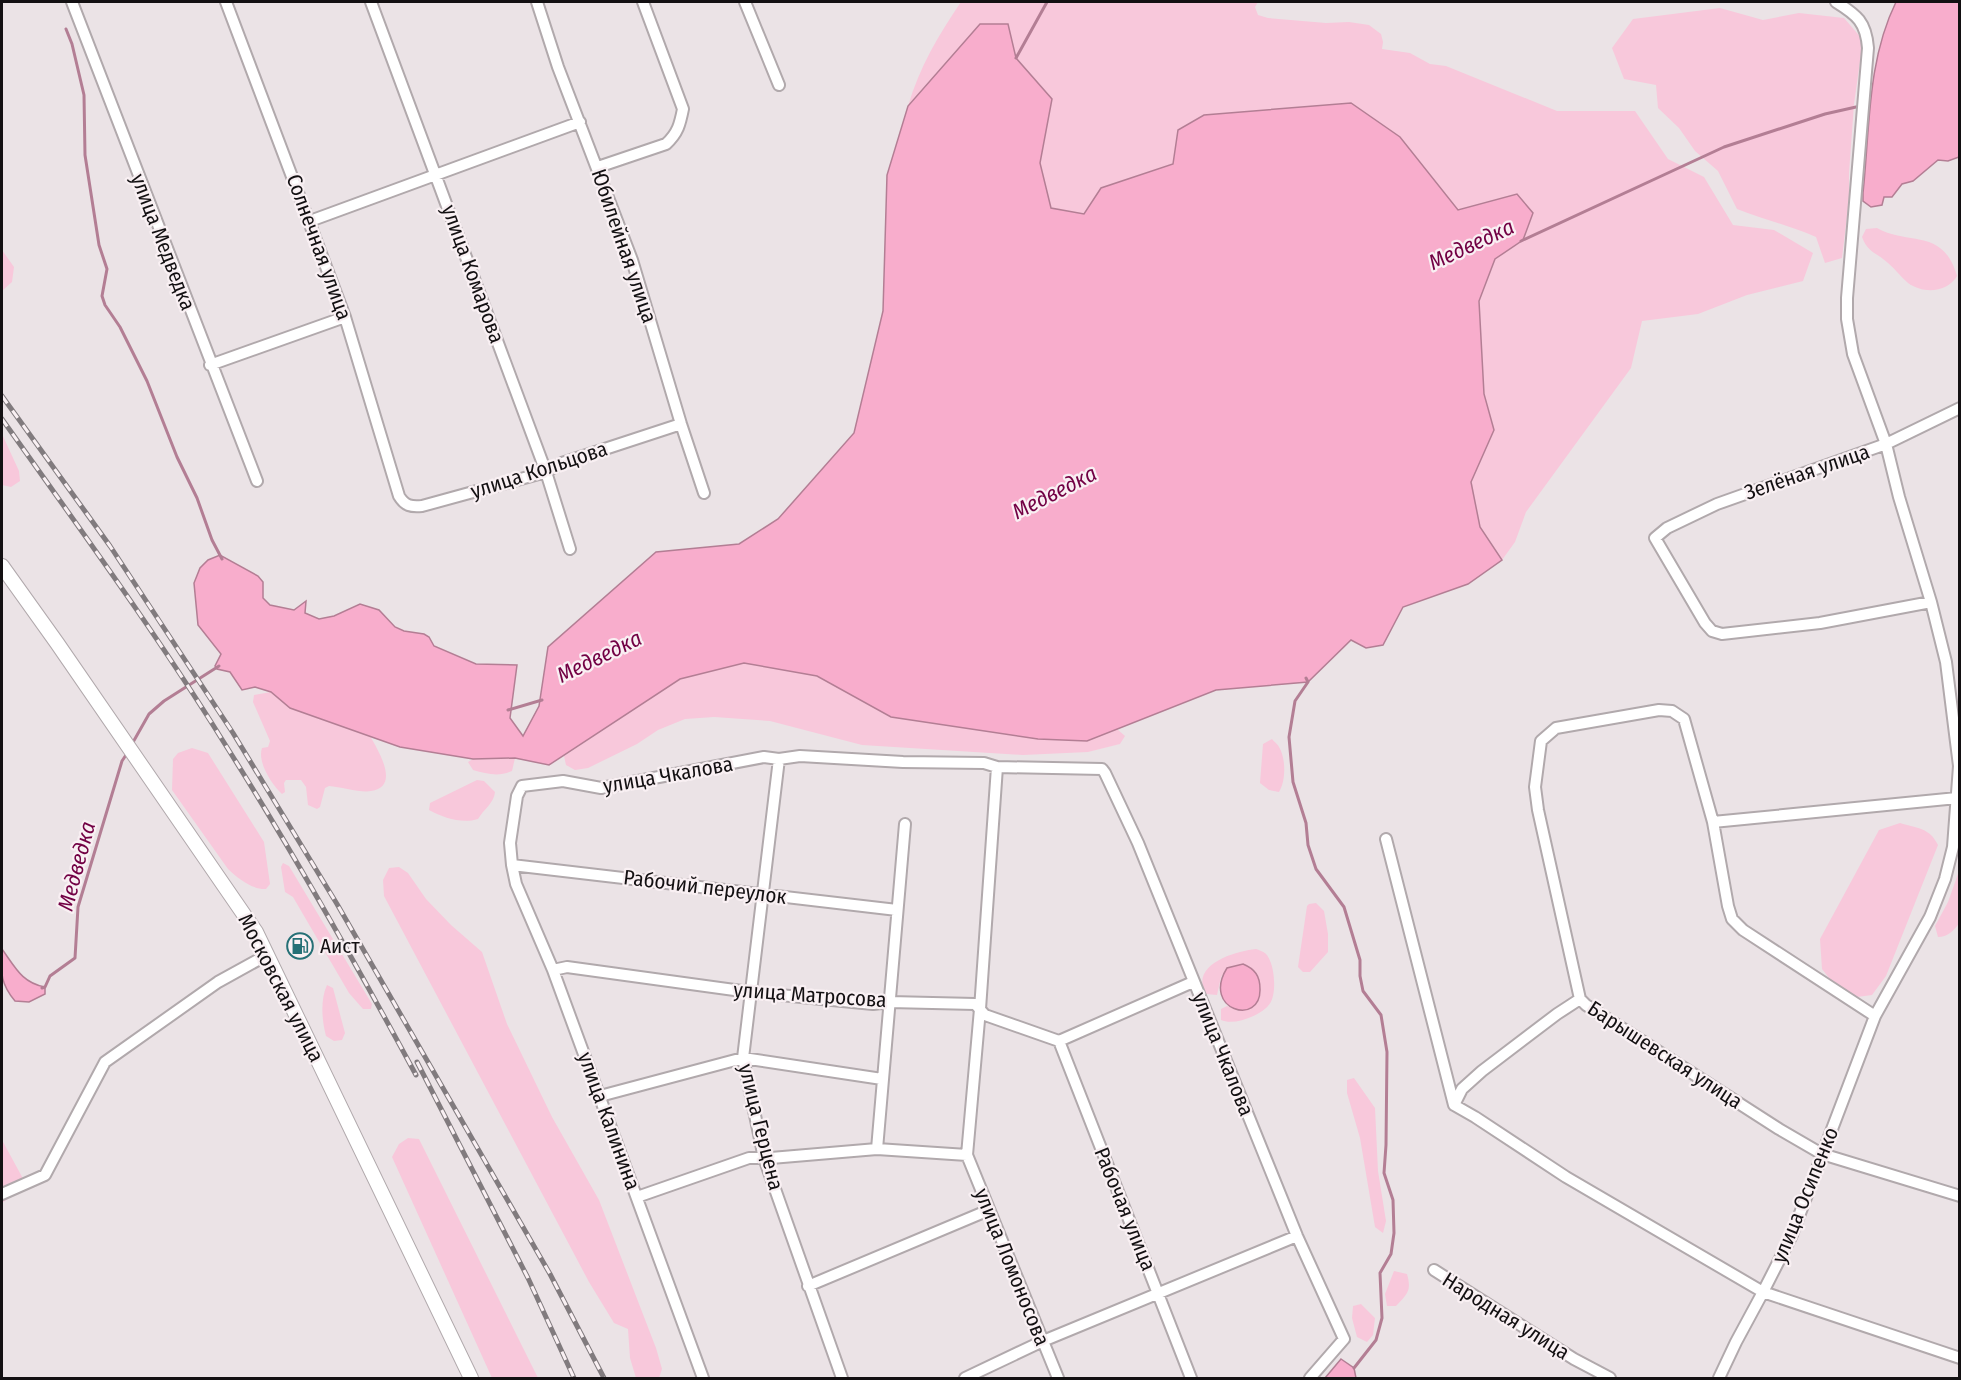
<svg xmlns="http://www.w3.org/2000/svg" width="1961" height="1380" font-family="'Fira Sans Condensed',sans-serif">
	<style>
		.green { fill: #f8c8db }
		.water { fill: #f8adcc; stroke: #b37e94; stroke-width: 1.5 }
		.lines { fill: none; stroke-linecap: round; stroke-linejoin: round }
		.stream { stroke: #b37e94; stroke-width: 3 }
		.street-casing { stroke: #b1a9ac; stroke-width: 14 }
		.secondary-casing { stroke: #b1a9ac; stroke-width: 16 }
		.street { stroke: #fff; stroke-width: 10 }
		.secondary { stroke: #fff; stroke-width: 14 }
		.rail-casing { stroke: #817b7e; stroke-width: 5 }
		.rail { stroke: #f9f0f3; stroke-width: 3; stroke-dasharray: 9; stroke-linecap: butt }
		.labels { text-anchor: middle; stroke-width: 4.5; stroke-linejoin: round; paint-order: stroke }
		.street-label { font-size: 21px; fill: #131012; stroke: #f9f0f3 }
		.poi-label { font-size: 21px; fill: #131012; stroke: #f9f0f3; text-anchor: start }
		.water-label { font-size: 22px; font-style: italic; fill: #720044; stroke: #f9f0f3 }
	</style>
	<rect width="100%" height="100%" fill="#ebe3e6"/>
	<!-- green -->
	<path class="green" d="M961,2h297l-3,5 3,8 10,3 58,5 23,-1 20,3 12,9 2,8 -1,7 28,4 20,11 16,2 111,45h78l33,48 36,18 29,48 41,5 39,23 -10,28 -56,14 -49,19 -56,7 -11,47 -105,144 -11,30 -13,18 -22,-33 -9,-45 23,-52 -10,-36 -5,-93 16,-42 28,-19 9,-27 -74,-3 -58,-73 -222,-7 -5,34 -72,24 -17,26 -33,-6 -11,-45 12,-64 -36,-41 -77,14 -31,34c12,-40 30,-70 53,-104z
		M1720,8l43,12 36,-7 45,5 19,22 -9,64 -5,69v26l-7,59 -17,5 -9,-26c-26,-11 -53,-18 -79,-28l-19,-38 -23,-20 -16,-23 -21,-20 -2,-23 -32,-6 -12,-31 21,-29z
		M1877,228c31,18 66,-1 80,48 -10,17 -34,18 -49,7 -7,-6 -13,-14 -20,-20 -12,-11 -20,-10 -26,-26l4,-8z
		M2,250l12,17 -2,15 -10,9z
		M2,434l17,37 1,10 -9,6 -9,-2z
		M744,663l73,13 74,41 196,24 30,-12 8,7 -5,8 -32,8 -65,3 -161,-10 -92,-24 -56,-4 -29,2 -27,11 -21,14 -49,24 -13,2 -9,-5 -2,-9 116,-77z
		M271,692l19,16 80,28c8,14 31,51 1,55 -10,2 -30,-4 -42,-5l-4,2 -5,19 -3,2 -9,-4 -2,-18 -5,-7h-15l-2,3 1,9 -3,2c-10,-9 -25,-32 -20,-46l6,-1 2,-6 -17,-39 1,-7z
		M1272,739c2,3 6,5 7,8 7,11 7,34 0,45l-10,-2 -9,-7 3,-39z
		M192,748l16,5 56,89 6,42 -4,5c-13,1 -29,-11 -38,-20l-56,-79 1,-31 5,-6z
		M515,758l-3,13c-13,6 -25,3 -39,-1l-5,-8 5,-3z
		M477,780l7,1 11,11c-1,11 -11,17 -17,27 -16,5 -34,-1 -49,-9l1,-7z
		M1900,823c17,5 30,5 38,22l-52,131 -14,19 -15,2 -24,-14 -11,-14 -2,-30 59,-109z
		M283,863l6,3 83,138 -1,5h-8l-14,-16 -56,-96 -8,-5 -4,-25z
		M399,867l9,6 18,26 25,26 31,27 25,72 45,93 47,83 57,148 6,21 -3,9h-23l-6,-20 -2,-29 -14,-6 -25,-41 -205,-386 -1,-16 6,-12z
		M1959,871v52c-5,8 -12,14 -21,14l-3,-11 13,-24z
		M1316,903l8,8 4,23v18l-18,20h-7l-5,-5 9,-61 2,-2z
		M1256,949c3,1 6,2 9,4 10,8 13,44 3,53 -9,10 -34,20 -47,14v-11l6,-3 12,5 4,-47 -16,4 -6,9 -4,18 -11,-1c-17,-29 29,-43 50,-45z
		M327,985l6,3 12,45 -3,7 -8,1 -8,-5c-4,-15 -6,-36 1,-51z
		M1354,1078l21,30 3,63 8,50 -3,12 -8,-6 -15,-89 -13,-45v-13z
		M408,1138l11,1 119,239h-46l-100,-221 7,-13z
		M2,1140l25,46 -25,17z
		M1394,1271l13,3c5,17 0,20 -11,32h-9l-2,-12z
		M1361,1304l14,14 -2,17 -6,7 -10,-5 -5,-19 1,-12z"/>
	<!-- water -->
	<path class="water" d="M1896,2h63v155l-11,4 -10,-1 -25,21 -11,3 -10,13h-8l-2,8 -11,2 -8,-6v-8c7,-65 4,-132 33,-191z
		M980,24h28l8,34 36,41 -12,64 11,45 33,6 17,-26 72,-24 5,-34 26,-15 147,-12 49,34 58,73 59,-16 16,19 -10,27 -28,19 -16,42 5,93 10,36 -23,52 9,45 22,33 -34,24 -65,23 -20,38 -17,3 -15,-8 -43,42 -92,8 -129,51 -49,-2 -147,-22 -74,-41 -73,-13 -64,16 -131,86 -34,-7 -42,1 -73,-12 -110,-39 -19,-16 -16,-5 -13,3 -12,-18 -13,-3 -2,-3 6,-12 -23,-29 -4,-42 6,-15 8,-8 12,-5 38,21 5,6v16l7,7 24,5 12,-9 -1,12 14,6 15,-3 26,-12 19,6 16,17 9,4 20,3 5,3 5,9 42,18 41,1 -7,53 13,18 16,-30 9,-59 108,-95 83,-8 39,-25 76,-86 29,-122 4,-136 21,-69z
		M2,949c13,18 20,34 43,38v7l-16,8 -14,-1c-15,-18 -14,-28 -13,-52z
		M1243,964c12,5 17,12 17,25 1,38 -59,21 -33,-21z
		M1341,1359l13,9 2,10h-31z"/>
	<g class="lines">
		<!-- stream -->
		<path class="stream" d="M66,29l6,15 12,51 1,60 14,90 8,24 -5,27 3,9 15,22 27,54 30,76 20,41 15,42 10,19
			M1016,58l31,-56
			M1521,241l203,-94 101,-33 31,-7
			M1306,678l2,4 -13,19 -6,36 4,45 13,41 2,22 8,24 28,38 16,53v16l3,15 18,24 6,37 -1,93 -2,28 9,27 1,33 -3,21 -11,19 2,45 -6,22 -22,28
			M508,710l34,-10
			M132,744l17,-30 15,-13 55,-35
			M42,988l3,-1 5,-11 25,-18 3,-51 44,-146 6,-9"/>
		<!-- street casing -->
		<g class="street-casing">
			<path id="street" d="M72,2l185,479
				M226,2l119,315 54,179c6,10 12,11 23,10l124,-34 16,-9 119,-39
				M371,2l175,470 24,77
				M537,2l21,65 74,193 49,164 23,69
				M745,2l34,83
				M598,167l68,-23c12,-11 14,-20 17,-35l-40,-107
				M310,221l270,-99
				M210,365l135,-48
				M1931,602l-111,21 -98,11 -10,-3 -7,-8 -50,-85 12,-10 50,-24 169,-60 74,-36
				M779,759l-36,299 21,100 78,220
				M997,767l-17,242 -13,146 91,223
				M1713,822l244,-24
				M1386,839l68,266 21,12 91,60 197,115 197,66
				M512,865l385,45
				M553,970l14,-3 182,25 124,12 17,-2 85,2 10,11 74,26
				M1875,1016l-132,-86 -11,-11 -4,-13 -15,-84 -29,-103 -12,-8 -13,-1 -103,18 -15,13 -6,46 3,23 42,189 6,6 193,124 43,25 138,42
				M1059,1041l132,337
				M1059,1041l134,-59
				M600,1096l143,-38 139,21
				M1454,1105l8,-16 20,-18 75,-57 23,-15
				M877,1149l28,-325
				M2,1194l43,-19 60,-113 113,-80 49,-27
				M637,1197l112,-39h22l106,-9 90,6
				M1434,1270l140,89 36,19
				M808,1286l181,-76
				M703,1378l-150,-408 -37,-86 -4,-19 -2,-22 7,-47 5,-10 41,-5 38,7 163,-31 15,2 21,-3 103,6 81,1 13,4 105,2 3,4 33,70 159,393 47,103 -34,39
				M965,1378l78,-37 254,-105
				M1719,1378l17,-36 27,-50 28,-55 84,-221 55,-99 15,-38 8,-32 6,-81 -13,-104 -15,-60 -32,-105 -13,-53 -33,-90 -6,-35v-21l21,-250c-2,-26 -11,-33 -32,-46"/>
		</g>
		<!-- secondary casing -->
		<g class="secondary-casing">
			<path id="secondary" d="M2,566l55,77 199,289 215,446"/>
		</g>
		<!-- street -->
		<use href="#street" class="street"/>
		<!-- secondary -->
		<use href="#secondary" class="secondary"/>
		<!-- rail casing -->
		<g class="rail-casing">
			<path id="rail" d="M2,396l108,150 123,187 104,171 213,370 54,104
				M2,419c75,106 152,211 221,322 69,109 132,221 193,334
				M417,1062l111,216 46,100"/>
		</g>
		<!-- rail -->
		<use href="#rail" class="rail"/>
	</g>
	<!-- icons -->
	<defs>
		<g id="fuel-ring" transform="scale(1.35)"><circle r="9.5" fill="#f9f0f3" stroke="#257076" stroke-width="1.5"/><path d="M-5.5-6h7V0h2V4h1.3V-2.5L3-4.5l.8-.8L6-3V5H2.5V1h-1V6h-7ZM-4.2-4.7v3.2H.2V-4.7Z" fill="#257076"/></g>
	</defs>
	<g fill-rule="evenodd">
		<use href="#fuel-ring" x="300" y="946"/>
	</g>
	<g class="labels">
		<!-- street labels -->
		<g class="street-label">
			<text transform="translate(163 242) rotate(69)" y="7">улица Медведка</text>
			<text transform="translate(624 246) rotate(71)" y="7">Юбилейная улица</text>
			<text transform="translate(319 247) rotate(70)" y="7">Солнечная улица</text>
			<text transform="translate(473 274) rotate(70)" y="7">улица Комарова</text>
			<text transform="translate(539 470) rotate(-18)" y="7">улица Кольцова</text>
			<text transform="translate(1807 472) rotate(-19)" y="7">Зелёная улица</text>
			<text transform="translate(668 775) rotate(-10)" y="7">улица Чкалова</text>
			<text transform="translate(705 887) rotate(7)" y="7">Рабочий переулок</text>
			<text transform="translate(281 988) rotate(63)" y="7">Московская улица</text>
			<text transform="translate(810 995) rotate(4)" y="7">улица Матросова</text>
			<text transform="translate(1223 1054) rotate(68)" y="7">улица Чкалова</text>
			<text transform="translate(1665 1055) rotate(33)" y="7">Барышевская улица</text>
			<text transform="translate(609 1121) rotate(70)" y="7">улица Калинина</text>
			<text transform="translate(761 1127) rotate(76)" y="7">улица Герцена</text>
			<text transform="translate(1805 1195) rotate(-68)" y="7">улица Осипенко</text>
			<text transform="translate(1125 1209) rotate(68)" y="7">Рабочая улица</text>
			<text transform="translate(1012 1267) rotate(68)" y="7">улица Ломоносова</text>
			<text transform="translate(1506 1316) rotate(32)" y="7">Народная улица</text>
		</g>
		<!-- poi labels -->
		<g class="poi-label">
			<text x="320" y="953">Аист</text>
		</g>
		<!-- water labels -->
		<g class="water-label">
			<text transform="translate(1471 244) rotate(-25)" y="8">Медведка</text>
			<text transform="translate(1054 492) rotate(-27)" y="8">Медведка</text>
			<text transform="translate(599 656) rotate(-26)" y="8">Медведка</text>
			<text transform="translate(76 866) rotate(-75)" y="8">Медведка</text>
		</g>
	</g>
	<!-- border -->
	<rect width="1961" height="1380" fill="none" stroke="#131012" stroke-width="6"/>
</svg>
